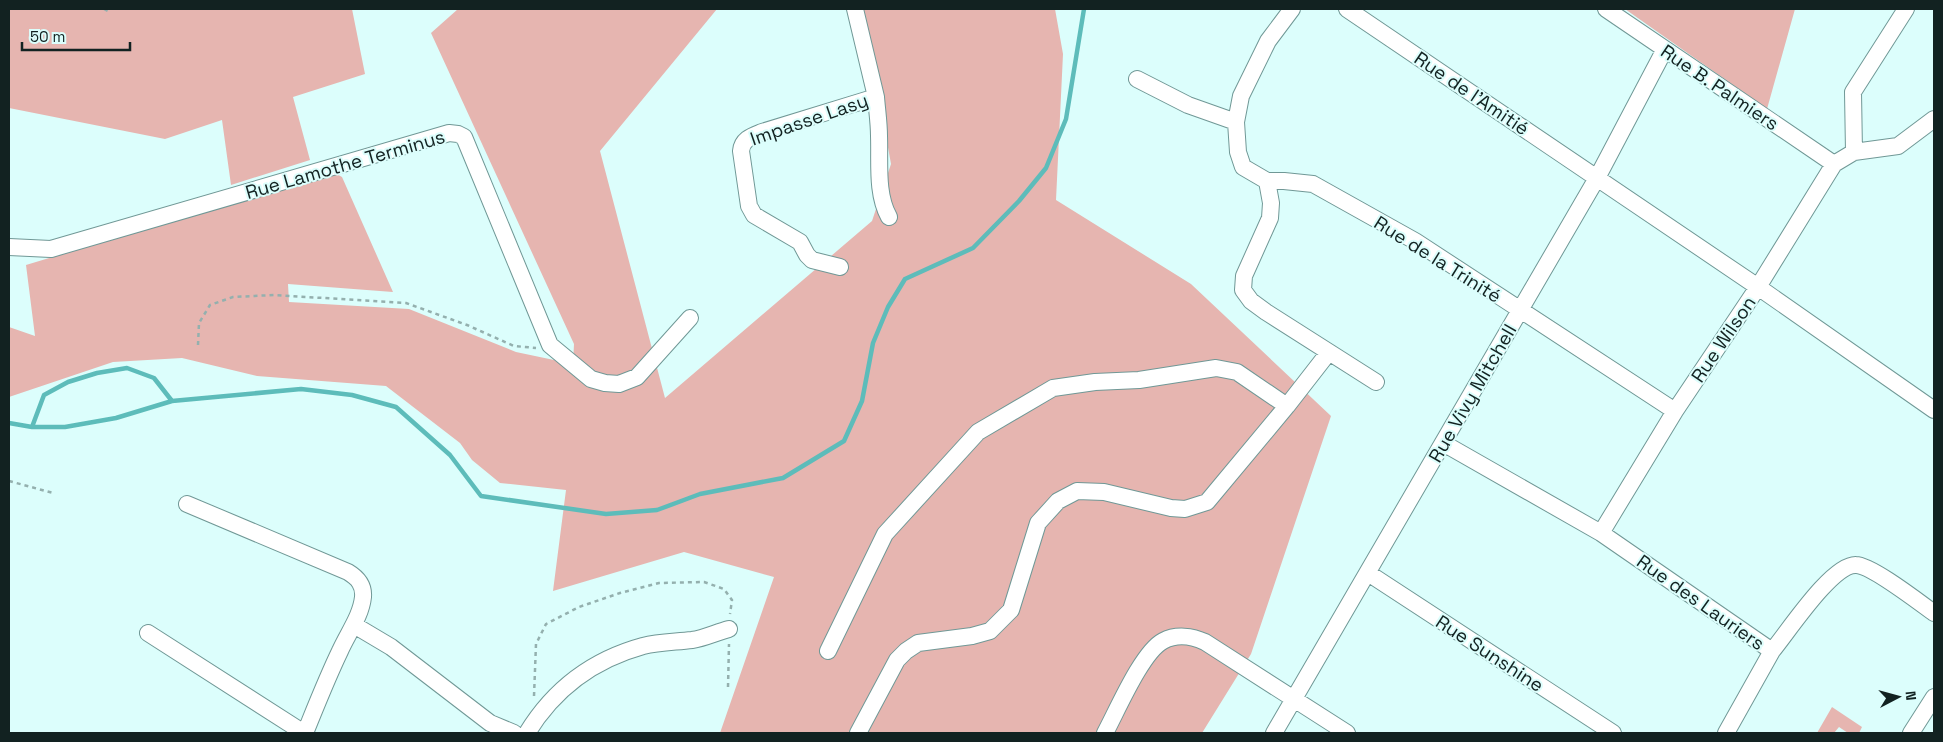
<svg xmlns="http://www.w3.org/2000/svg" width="1943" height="742" font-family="'Space Grotesk',sans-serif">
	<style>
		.green { fill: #e6b5b0 }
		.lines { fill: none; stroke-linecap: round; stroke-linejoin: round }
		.stream { stroke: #5dbcba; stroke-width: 4.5 }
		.minor-casing { stroke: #709896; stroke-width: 18 }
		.path { stroke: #94b0ae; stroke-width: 2.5; stroke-dasharray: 4 4; stroke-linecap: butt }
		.minor { stroke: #fff; stroke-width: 16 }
		.labels { text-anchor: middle; stroke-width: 4; stroke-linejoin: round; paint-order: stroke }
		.street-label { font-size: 19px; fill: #122221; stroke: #dcfefc }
	</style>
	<rect width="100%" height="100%" fill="#dcfefc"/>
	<!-- green -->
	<path class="green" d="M9,9h343l13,65 -72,23 17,63 -79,25 -9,-65 -57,19 -156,-31z
		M458,9h259l-117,142 65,247 207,-177 19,-57 -22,-122 -8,-33h194l8,45 -7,146 135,84 140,132 -80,238 -49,79h-482l54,-156 -90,-25 -131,39 13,-101 -66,-7 -28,-23 -12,-17 -74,-57 -129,-10 -75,-18 -69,4 -104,35v-70l26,9 -9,-71 252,-76 53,-18 11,6 51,115 -105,-8 1,18 120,7 107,43 57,12 1,-20 -143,-311z
		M1625,9h170l-28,100z
		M1832,707l30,20 -3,6h-11l-9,-6 -5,6h-17z"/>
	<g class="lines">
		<!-- stream -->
		<path class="stream" d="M9,423l23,4h33l51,-9 56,-17 129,-12 51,6 44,12 54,48 31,41 125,18 51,-4 43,-16 83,-16 61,-37 18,-40 11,-58 15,-36 17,-28 68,-31 46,-47 27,-33 20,-49 18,-110
			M32,427l12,-32 24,-13 29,-9 30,-5 27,10 18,23"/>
		<!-- minor casing -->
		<g class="minor-casing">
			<path id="minor" d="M1347,9l411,278 176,123
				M1606,9l228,155
				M1137,79l51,26 48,17
				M876,97c1,13 3,26 3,39 1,26 -3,58 10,81
				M1854,152l-1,-60 53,-83
				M1267,181h17l29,3 102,57 260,170
				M1267,181l4,22 -1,15 -26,58 -1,14 8,11 15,11 110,70
				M1267,181l-24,-14 -5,-15 -2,-30 5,-26 27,-55 24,-32
				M9,247l42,2 398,-116 9,1 6,3 86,208 41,34 14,4 14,1 18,-7 53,-59
				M840,267l-28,-7 -5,-5 -7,-13 -46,-27 -5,-9 -8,-55c1,-12 11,-15 21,-19l114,-35 -21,-88
				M1287,406l42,-54
				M1443,443l158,90 171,118c16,-19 60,-87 84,-86 15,0 64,38 78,48
				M187,504l161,68c10,6 16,13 15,25 -2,19 -15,36 -23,54 -13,27 -24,55 -35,82
				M1601,533l74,-122 83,-124 76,-123 20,-12 44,-6 36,-27
				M1368,573l245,160
				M354,625l37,22 99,76 24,10
				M148,633l156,100
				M828,651l57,-117 93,-102 75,-44 42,-6 44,-2 77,-12 21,4 50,34 -80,96 -22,7 -14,-1 -67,-16 -27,-1 -19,10 -20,22 -27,87 -21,21 -18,5 -54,7 -12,8 -9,9 -39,73
				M527,733c27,-44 65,-73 116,-87 16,-4 33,-4 49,-6 13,-2 25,-8 37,-11
				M1105,733c12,-22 37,-81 58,-92 13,-7 29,-5 42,1l142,91
				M1274,733l323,-555 68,-129
				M1726,733l46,-82
				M1911,733l23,-36"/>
		</g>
		<!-- path -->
		<path class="path" d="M104,9l4,2
			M198,345l1,-22 11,-18 23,-8 41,-2 132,8 61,22 47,21 22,2
			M9,481l44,12
			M728,687l1,-43
			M534,696l2,-52 10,-20 33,-17 41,-14 39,-10 45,-1 20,7 8,11 -2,14"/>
		<!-- minor -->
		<use href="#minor" class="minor"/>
	</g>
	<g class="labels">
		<!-- street labels -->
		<g class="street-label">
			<text transform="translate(1720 87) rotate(34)" y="7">Rue B. Palmiers</text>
			<text transform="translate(1472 93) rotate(34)" y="7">Rue de l'Amitié</text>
			<text transform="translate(809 119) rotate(-19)" y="7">Impasse Lasy</text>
			<text transform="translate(345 164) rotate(-16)" y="7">Rue Lamothe Terminus</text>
			<text transform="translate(1438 259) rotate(32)" y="7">Rue de la Trinité</text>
			<text transform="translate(1723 339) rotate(-56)" y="7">Rue Wilson</text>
			<text transform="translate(1472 393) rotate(-60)" y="7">Rue Vivy Mitchell</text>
			<text transform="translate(1701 602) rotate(35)" y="7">Rue des Lauriers</text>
			<text transform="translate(1490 653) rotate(33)" y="7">Rue Sunshine</text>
		</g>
	</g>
	<!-- border -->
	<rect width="1943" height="742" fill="none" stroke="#122221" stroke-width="20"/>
	<!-- north arrow -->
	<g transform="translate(1898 697) rotate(84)" stroke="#dcfefc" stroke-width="4" paint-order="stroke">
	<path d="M0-4L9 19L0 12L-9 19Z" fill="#122221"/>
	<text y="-8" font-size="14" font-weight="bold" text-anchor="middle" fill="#122221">N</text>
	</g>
	<!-- scale -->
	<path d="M22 42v8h108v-8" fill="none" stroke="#122221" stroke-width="2.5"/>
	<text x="30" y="42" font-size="15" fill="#122221" stroke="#dcfefc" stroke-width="4" paint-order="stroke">50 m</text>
</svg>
